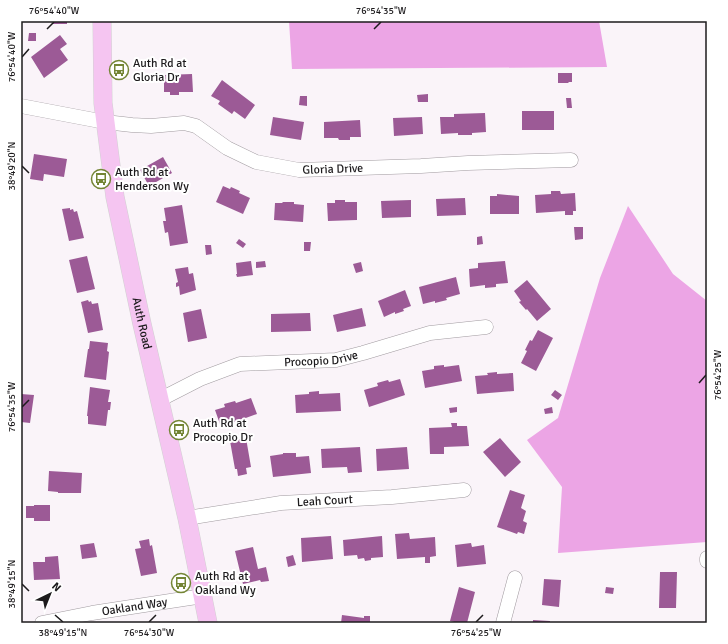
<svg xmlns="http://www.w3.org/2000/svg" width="728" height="644" font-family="Signika,sans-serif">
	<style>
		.forest { fill: #eca5e5 }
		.building { fill: #9c5a96 }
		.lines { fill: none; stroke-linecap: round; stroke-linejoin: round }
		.minor-casing { stroke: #a19ba0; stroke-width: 15 }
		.major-casing { stroke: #d2d1d2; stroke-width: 19 }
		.minor { stroke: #fff; stroke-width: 14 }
		.major { stroke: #f5c5f1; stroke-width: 18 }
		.ticks { fill: none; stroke: #1d1b1d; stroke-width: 1.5 }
		.labels { text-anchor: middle; stroke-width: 4; stroke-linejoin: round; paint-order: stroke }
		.poi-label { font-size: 12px; fill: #1d1b1d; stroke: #fff; text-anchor: start }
		.street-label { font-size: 12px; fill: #1d1b1d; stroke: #fff }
		.neatline { fill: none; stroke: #1d1b1d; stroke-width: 1.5 }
		.ticks-label { font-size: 10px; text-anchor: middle; fill: #1d1b1d }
	</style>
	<rect width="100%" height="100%" fill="#faf4f9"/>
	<!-- forest -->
	<path class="forest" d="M289,21h310l8,46 -315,2z
		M628,206l45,68 34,27v241l-149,11 4,-66 -35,-47 31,-22 42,-140z"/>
	<!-- building -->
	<path class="building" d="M53,21h14v3h-14z
		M29,33h7v8h-8z
		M60,35l7,9 -7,5 8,11 -24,18 -13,-21z
		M558,73h14v9h-3l-1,1h-10z
		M192,74l1,18h-14v3h-9v-3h-6v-17z
		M222,80l33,25 -10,14 -11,-8 -2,3 -14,-10 2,-3 -9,-5z
		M428,94v8h-10l-1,-7z
		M300,96h7v10l-8,-1z
		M566,98h5l1,10h-5z
		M522,111h32v19h-32z
		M485,113l1,19 -14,1v2h-14v-2l-17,1 -1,-17h14v-3z
		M273,117l31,5 -3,18 -31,-5z
		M422,117l1,17 -29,2 -1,-18z
		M360,120l1,17h-11v3h-11l-1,-2h-14v-16z
		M34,154l33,5 -3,18 -20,-3 -1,7 -13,-2z
		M163,157l9,16 -23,13 -9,-16z
		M223,186l7,3 1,-2 9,4 -1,2 11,5 -7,16 -27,-12z
		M551,191h9l1,3 14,-1 1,18h-3v4h-8v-4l-29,2 -1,-18 16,-1z
		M497,194l22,2v18h-29v-18h7z
		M465,198l1,17 -29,1 -1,-17z
		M335,200h10v2h12v18l-29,1 -1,-18h8z
		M411,200v17l-29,1 -1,-17z
		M283,202h11v2l10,1 -1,17 -29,-2 1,-17h7z
		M182,205l6,38 -18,3 -2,-14 -3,1 -2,-12h3l-2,-13z
		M70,208v2l3,-1 1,3 3,-1 7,27 -15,3 -7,-32z
		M574,227h9v12l-8,1z
		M482,236l1,8 -6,1v-8z
		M239,239l7,5 -3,4 -7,-5z
		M304,242h7l-1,9h-6z
		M205,245h6l1,9 -6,1z
		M87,256l8,33 -18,4 -8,-33z
		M251,261l2,14 -16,2 -1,-3h1l-1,-11z
		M265,261l1,6 -10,1v-6z
		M505,261l3,22 -12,1v3l-11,1v-3l-15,2 -1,-18 9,-1v-5z
		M361,262l2,9 -7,2 -3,-9z
		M188,267l1,7 4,-1 3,17 -16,5 -1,-9 -3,1v-4l2,-1 -3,-13z
		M456,277l4,17 -14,4 1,2 -12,3v-2l-12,3 -4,-17z
		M527,280l24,29 -14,12 -10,-12 -1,1 -7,-8 2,-1 -7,-10z
		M405,290l6,16 -8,3 1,2 -9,3v-2l-11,5 -6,-16z
		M88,300l1,2 2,-1 1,3 6,-1 5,27 -15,3 -7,-31z
		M362,308l4,18 -29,6 -4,-17z
		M201,309l6,29 -19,4 -5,-29z
		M310,313l1,18 -40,1v-18z
		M538,330l15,8 -17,33 -15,-8 6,-12 -2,-1 5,-10 2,1z
		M90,341l18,2 -1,8 2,1 -3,28 -22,-3 4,-28h1z
		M444,365v2l15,-2 3,16 -37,7 -3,-17 12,-2v-3z
		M497,372v2l16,-1 1,18 -37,3 -2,-18 13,-1 -1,-2z
		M400,379l5,16 -36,12 -5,-17 14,-4 -1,-3 11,-3 1,2z
		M90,387l20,3 -2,12h3l-1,8h-2l-2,16 -18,-2v-8h-1z
		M555,390l7,5 -4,5 -7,-5z
		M319,391v3l21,-1 1,18 -45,2 -1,-18 14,-1v-2z
		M21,394l13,1 -4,28 -9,-1z
		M251,398l6,16 -36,13 -6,-17 10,-3 -1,-3 11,-3 1,2z
		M457,407v5l-7,1 -1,-5z
		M552,407l1,6 -8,1 -1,-5z
		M451,423h6v3h10l2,20 -25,1v7h-14l-1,-26 23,-1z
		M246,438l5,29 -5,1 1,6 -9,2 -1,-7h-2l-5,-28z
		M500,438l21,24 -16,15 -22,-25z
		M360,447l2,25 -14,1 -1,-6 -25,1 -1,-19z
		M407,447l2,22 -32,2 -1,-22z
		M283,453h13v4l13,-1 2,17 -38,4 -3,-21 13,-2z
		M49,471l33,2 -1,20h-23v-1l-10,-1z
		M510,490l15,5 -4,13 5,3 -3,10 4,2 -3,11 -6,-2 -1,2 -20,-7z
		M34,505h16v16h-16v-3h-8v-12h8z
		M409,533l1,6 25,-2 1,19 -6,1v6h-5v-6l-28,2 -2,-25z
		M331,536l2,23 -31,3 -1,-24z
		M382,536l1,21 -12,1v2l-6,1 -1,-3 -6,1 -1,-4 -13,1 -1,-16z
		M149,539l1,7 2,-1 5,28 -16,3 -6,-27 6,-1 -2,-7z
		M94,543l3,14 -15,2 -2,-14z
		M471,543l1,4 12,-2 2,19 -29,3 -2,-22z
		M253,547l5,22 8,-2 3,14 -8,1 -1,-2 -17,4 -8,-33z
		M293,555l3,10 -8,2 -2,-10z
		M58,556l2,23 -26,1 -1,-18h12v-5z
		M660,572h17l-1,36h-17z
		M544,579l17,1 -2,27 -17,-2z
		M459,587l16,5 -8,31h-8l-9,-2z
		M606,587l8,1 -1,6 -8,-1z
		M342,615l22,3v-2h6v7h-29z
		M533,620l17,1v2h-17z"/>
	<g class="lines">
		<!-- minor casing -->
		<g class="minor-casing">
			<g id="minor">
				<path id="s1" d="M21,106l84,16 27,3 19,1 33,-3 12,3 31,22 29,14 43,8 122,-4 47,-3 103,-3"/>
				<path id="s2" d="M159,400l41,-21 40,-15 96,-4 27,-7 67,-20 56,-6"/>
				<path id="s3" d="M187,518l94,-15 111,-6 72,-7"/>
				<path d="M707,558v3"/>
				<path id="s4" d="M42,623l50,-10 111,-17"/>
				<path d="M503,623l12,-45"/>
			</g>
		</g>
		<!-- major casing -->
		<g class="major-casing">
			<g id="major">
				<path id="s5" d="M102,21l1,82 12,94 27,127 45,194 21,105"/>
			</g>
		</g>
		<!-- minor -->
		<use href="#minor" class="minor"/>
		<!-- major -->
		<use href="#major" class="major"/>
	</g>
	<!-- ticks -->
	<path class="ticks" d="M47,29l7,-7M374,29l7,-7M22,57l7,-8M22,166l7,7M699,383l7,-8M22,407l7,-7M22,584l7,7M55,615l8,7M149,622l7,-7M476,622l7,-7"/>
	<!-- icons -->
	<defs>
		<g id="bus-ring" transform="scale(1)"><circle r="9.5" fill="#fff" stroke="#748535" stroke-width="1.5"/><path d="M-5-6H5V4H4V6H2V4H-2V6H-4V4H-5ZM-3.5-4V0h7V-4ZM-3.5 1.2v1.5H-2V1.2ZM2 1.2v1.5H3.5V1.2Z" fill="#748535"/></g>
	</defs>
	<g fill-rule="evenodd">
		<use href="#bus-ring" x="119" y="70"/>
		<use href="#bus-ring" x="101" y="179"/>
		<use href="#bus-ring" x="179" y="430"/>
		<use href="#bus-ring" x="181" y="583"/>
	</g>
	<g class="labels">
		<!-- poi labels -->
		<g class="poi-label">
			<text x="133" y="67">Auth Rd at<tspan x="133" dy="14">Gloria Dr</tspan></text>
			<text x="115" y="176">Auth Rd at<tspan x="115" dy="14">Henderson Wy</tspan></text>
			<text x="193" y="427">Auth Rd at<tspan x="193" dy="14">Procopio Dr</tspan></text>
			<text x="195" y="580">Auth Rd at<tspan x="195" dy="14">Oakland Wy</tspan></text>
		</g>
		<!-- street labels -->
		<g class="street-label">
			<text dy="4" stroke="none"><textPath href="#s1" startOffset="325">Gloria Drive</textPath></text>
			<text dy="4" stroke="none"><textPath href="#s5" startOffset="306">Auth Road</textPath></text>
			<text dy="4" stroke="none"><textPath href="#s2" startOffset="170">Procopio Drive</textPath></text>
			<text dy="4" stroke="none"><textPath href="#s3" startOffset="139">Leah Court</textPath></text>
			<text dy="4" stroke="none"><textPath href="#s4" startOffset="94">Oakland Way</textPath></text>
		</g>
	</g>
	<!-- border -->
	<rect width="728" height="644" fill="none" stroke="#ffffff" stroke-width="44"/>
	<!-- north arrow -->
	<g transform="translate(50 594) rotate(43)" stroke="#ffffff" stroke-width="3" paint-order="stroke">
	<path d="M0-3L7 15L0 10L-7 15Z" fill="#1d1b1d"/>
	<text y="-6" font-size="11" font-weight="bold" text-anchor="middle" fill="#1d1b1d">N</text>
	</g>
	<rect x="22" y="22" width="684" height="600" class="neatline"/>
	<g class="ticks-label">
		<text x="54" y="14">76°54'40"W</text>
		<text x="381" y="14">76°54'35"W</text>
		<text transform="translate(11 57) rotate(-90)" y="4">76°54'40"W</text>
		<text transform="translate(11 166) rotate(-90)" y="4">38°49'20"N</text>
		<text transform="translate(717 375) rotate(-90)" y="4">76°54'25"W</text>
		<text transform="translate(11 407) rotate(-90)" y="4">76°54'35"W</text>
		<text transform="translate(11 584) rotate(-90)" y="4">38°49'15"N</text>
		<text x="63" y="636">38°49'15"N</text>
		<text x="149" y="636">76°54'30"W</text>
		<text x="476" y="636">76°54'25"W</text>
	</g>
</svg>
